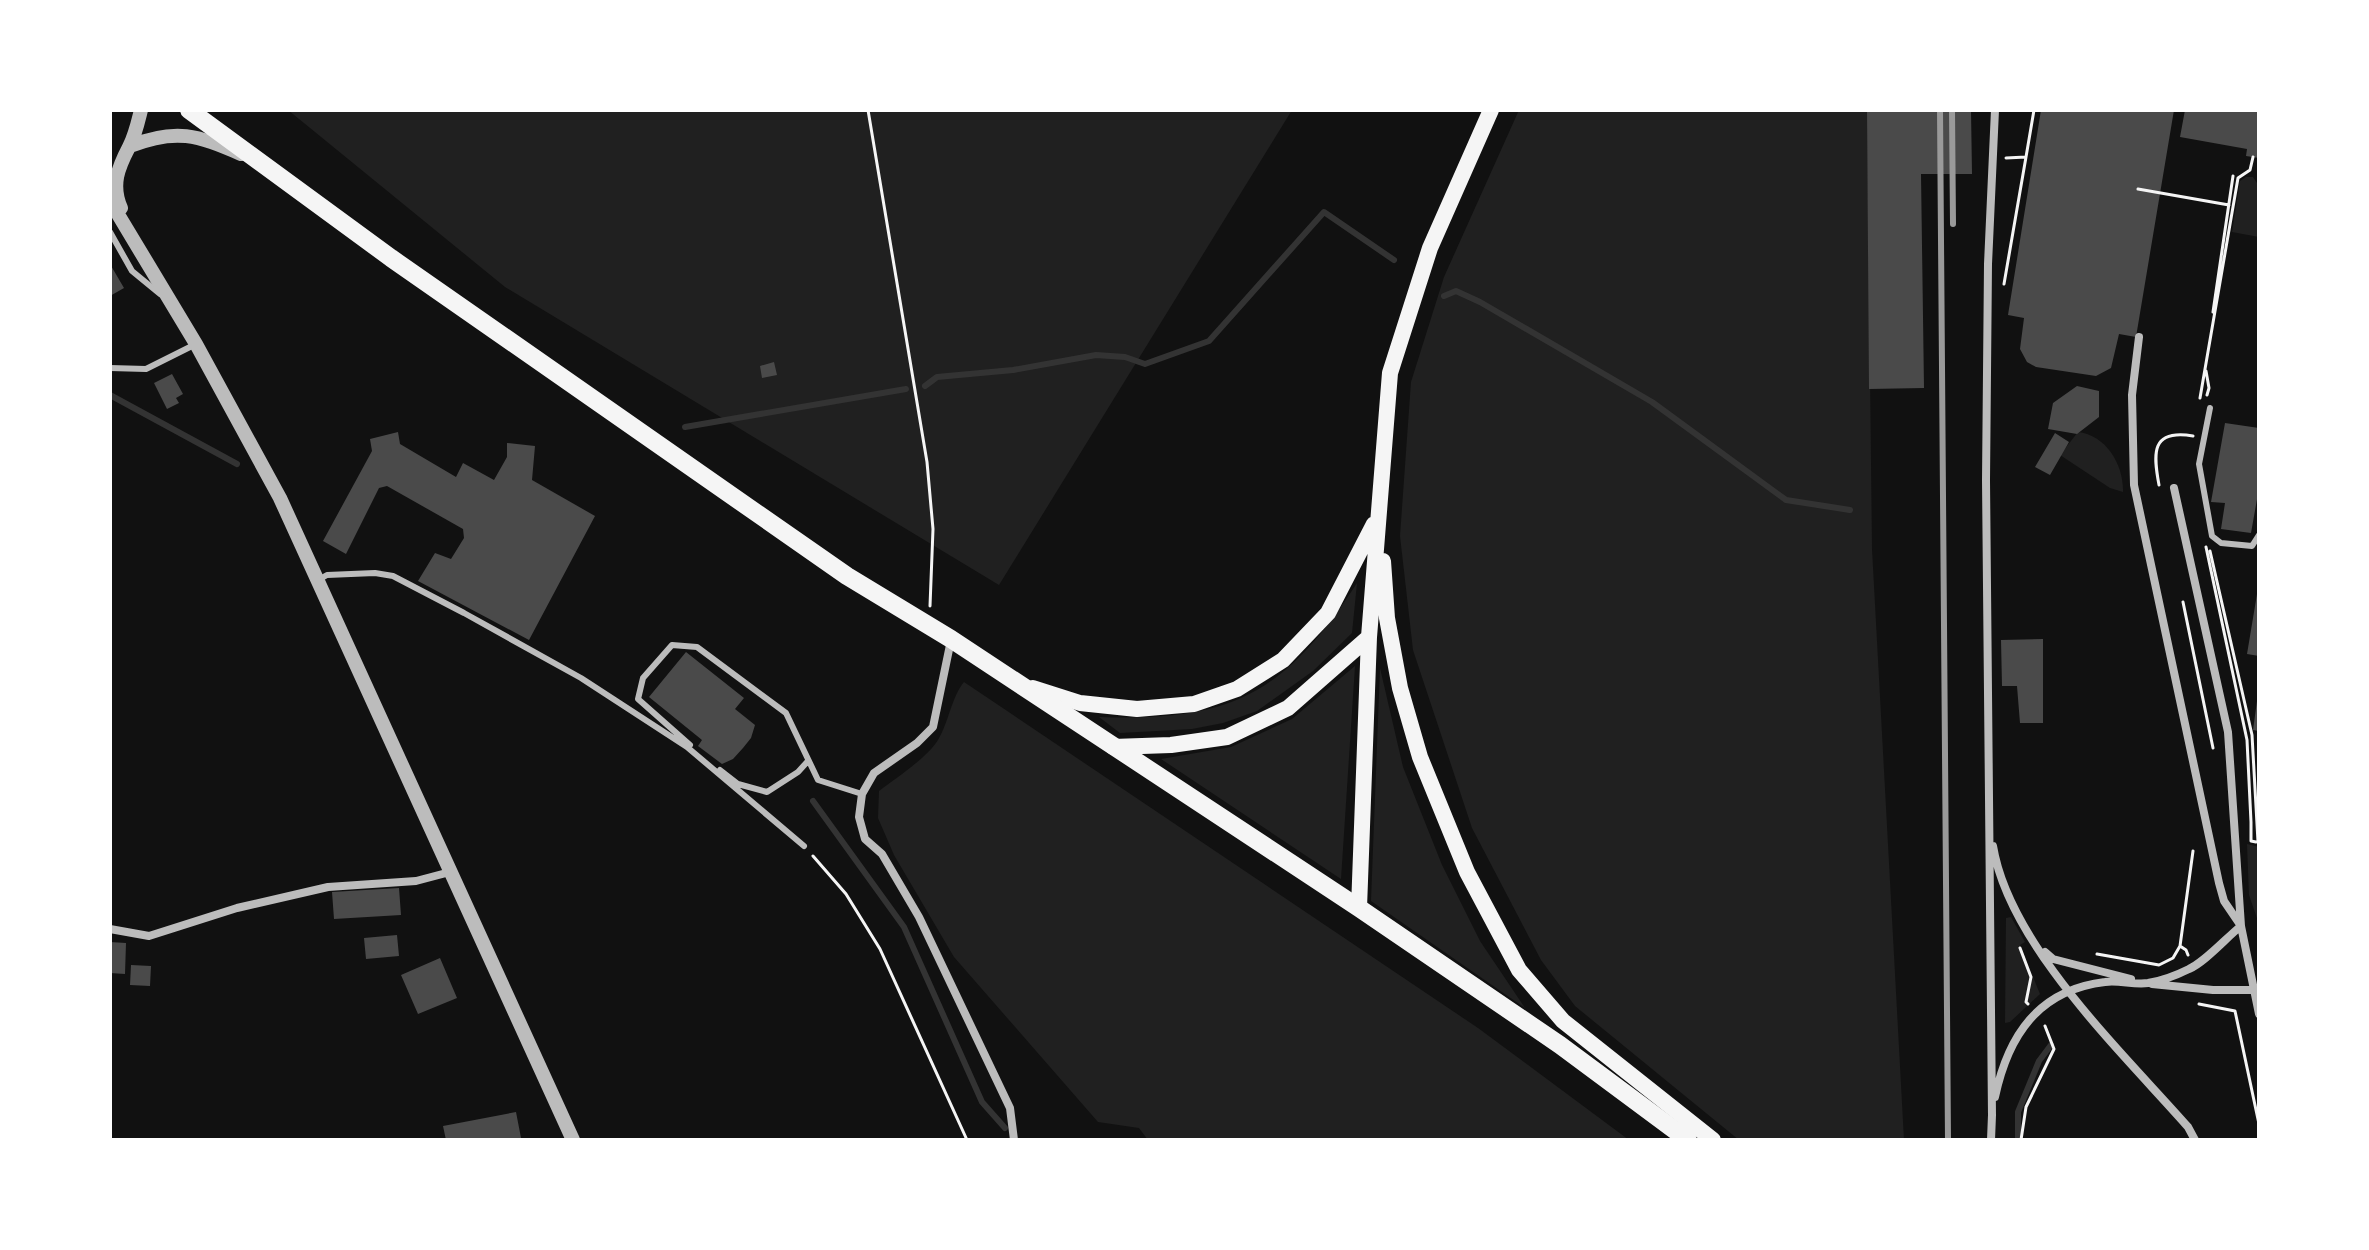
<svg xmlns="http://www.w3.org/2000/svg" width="2369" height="1250" font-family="'Fira Sans Condensed',sans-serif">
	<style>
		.green { fill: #202020 }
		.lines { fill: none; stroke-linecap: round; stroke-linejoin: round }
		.stream { stroke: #333; stroke-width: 6 }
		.building { fill: #4a4a4a }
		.path { stroke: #f5f5f5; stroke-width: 3 }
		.service { stroke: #bcbcbc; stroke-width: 6 }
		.minor { stroke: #bcbcbc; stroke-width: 8 }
		.tertiary { stroke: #bcbcbc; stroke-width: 14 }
		.secondary { stroke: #f5f5f5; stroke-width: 16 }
		.primary { stroke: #f5f5f5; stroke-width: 18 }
		.rail { stroke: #9a9a9a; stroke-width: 6 }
	</style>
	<rect width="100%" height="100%" fill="#111"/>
	<!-- green -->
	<path class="green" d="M288,110h1004l-293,475 -494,-298z
		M1519,110h348l5,439 32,591h-165l-164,-134 -34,-46 -69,-132 -59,-178 -13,-114 11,-154 33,-105z
		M2246,177h7l6,9v51l-27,-5 8,-51z
		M2078,432c28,3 46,33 45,60l-13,-4 -50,-33z
		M1357,583l-5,50 -39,38 -56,40 -34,12 -31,6 -35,2 -37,2 -21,-16c132,5 186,-23 258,-134z
		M1355,666l-14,213 -180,-120 70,-12 61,-28z
		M1380,668l23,99 39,98 38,76 45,67 -154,-107z
		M964,682l514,346 151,112h-481l-9,-12 -41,-6 -144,-165 -60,-102 -16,-37 1,-27c17,-13 49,-34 59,-51 11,-18 13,-42 26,-58z
		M2247,844l12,3v77l-10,-29z
		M2011,917l14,25 -5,3 20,49 -30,28 -5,1 1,-105z"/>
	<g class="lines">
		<!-- stream -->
		<path class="stream" d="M1444,296l12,-5 24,11 172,100 134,98 64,10
			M925,386l12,-9 76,-7 83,-15 29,2 20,7 64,-23 115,-129 70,48
			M110,395l127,69
			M685,427l221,-38
			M813,801l91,126 78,175 23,26
			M2018,1140v-28l21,-51 12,-16"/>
	</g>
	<!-- building -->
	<path class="building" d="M1867,110h104l1,64h-51l3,214 -55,1z
		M2041,110h133l-38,227 -17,-3 -8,34 -15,8 -60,-9 -9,-5 -7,-13 4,-31 -16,-3z
		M2185,110h74v48l-13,-2 1,-7 -67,-12z
		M110,264l14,24 -14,8z
		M774,362l3,13 -15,3 -2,-12z
		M172,374l11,20 -7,4 3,5 -12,6 -13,-26z
		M2077,386l22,5v26l-22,17 -29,-5 5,-26z
		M2225,423l34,5v60l-8,45 -30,-4 4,-26 -14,-1z
		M398,432l2,12 56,33 7,-14 31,17 13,-23v-14l28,3 -3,34 63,36 -66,124 -111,-59 17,-28 16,6 13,-21 -1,-9 -76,-43 -8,2 -33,66 -23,-13 49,-90 -2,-12z
		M2055,433l14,9 -19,33 -15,-8z
		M2257,594h2v62l-12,-2z
		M2043,639v84h-23l-3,-37h-15l-1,-46z
		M686,652l58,46 -9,11 20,16 -4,13 -8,10 -10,11 -11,5 -24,-18 4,-6 -53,-43z
		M2257,701h2v30l-6,-1z
		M399,888l2,27 -67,4 -2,-27z
		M397,935l2,21 -33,3 -2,-21z
		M110,942l16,1 -1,31 -15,-1z
		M440,958l17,40 -39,16 -17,-39z
		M131,965l20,1 -1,20 -20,-1z
		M516,1112l5,26 -75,2 -3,-14z"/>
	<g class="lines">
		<!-- path -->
		<path class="path" d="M868,110l59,352 6,67 -3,77
			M2006,158l20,-1 8,-47
			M2138,189l91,16
			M2004,284l22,-127
			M2213,312l20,-136
			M2206,371l3,17 -2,7
			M2200,398l38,-220 12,-8 3,-13
			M2159,485c-6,-32 -8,-56 34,-49
			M2206,547l41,193 4,82
			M2210,551l42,184 6,107
			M2183,602l30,146
			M2251,822v19l5,1
			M813,856l33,38 34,55 87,191
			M2020,948l11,29 -5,25 2,2
			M2097,954l62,11 14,-7 7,-12
			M2188,955l-2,-5 -6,-4 13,-95
			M2199,1004l36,7 24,113
			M2021,1140l5,-33 28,-58 -9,-23"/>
		<!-- service -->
		<path class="service" d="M110,232l22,39 28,23
			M110,368l36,1 50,-25
			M2210,408l-11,56 13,72 9,7 31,3 7,-11
			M320,579l7,-4 48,-2 18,3 71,37 117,65 106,69 117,99
			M690,745l-52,-46 5,-21 29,-33 25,2 89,66 32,67 44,14
			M720,770l18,14 29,8 31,-20 10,-11"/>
		<!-- minor -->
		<path class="minor" d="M2139,337l-7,58 2,90 85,398 5,18 17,25 18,88
			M951,640l-18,87 -16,16 -43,30 -12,21 -3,23 6,22 17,15 37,63 91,191 4,32
			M1993,846c16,99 130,207 195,281l7,13
			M110,929l39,7 88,-28 91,-21 88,-6 34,-9
			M2045,952l8,7 78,20
			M2152,984l61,6h41
			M1995,1097c13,-61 43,-107 110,-115 14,-2 29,3 43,1 12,-2 29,-8 41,-14 16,-7 37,-31 52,-43l-13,-194 -54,-244
			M1992,1116l-6,-636 2,-216 7,-154
			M1991,1140l1,-25"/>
		<!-- tertiary -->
		<path class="tertiary" d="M130,146c46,-18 67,-11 111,8
			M110,201l86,143 84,154 293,642
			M121,208c-10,-23 -3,-40 8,-61 6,-11 9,-25 12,-37"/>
		<!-- secondary -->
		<path class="secondary" d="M1383,561l4,57 13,70 20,69 47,115 52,98 44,51 150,119
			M1033,688l47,15 57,6 57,-5 43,-15 46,-29 45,-47 46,-89
			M1113,747l58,-2 56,-8 61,-29 81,-71
			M1359,908l10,-271 21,-264 40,-125 61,-138"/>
		<!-- primary -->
		<path class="primary" d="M189,110l202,148 456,318 104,63 408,269 201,137 128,95"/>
		<!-- rail -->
		<path class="rail" d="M1940,110l8,1030
			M1952,110l1,114"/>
	</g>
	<!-- border -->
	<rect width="2369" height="1250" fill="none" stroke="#ffffff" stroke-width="224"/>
</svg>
